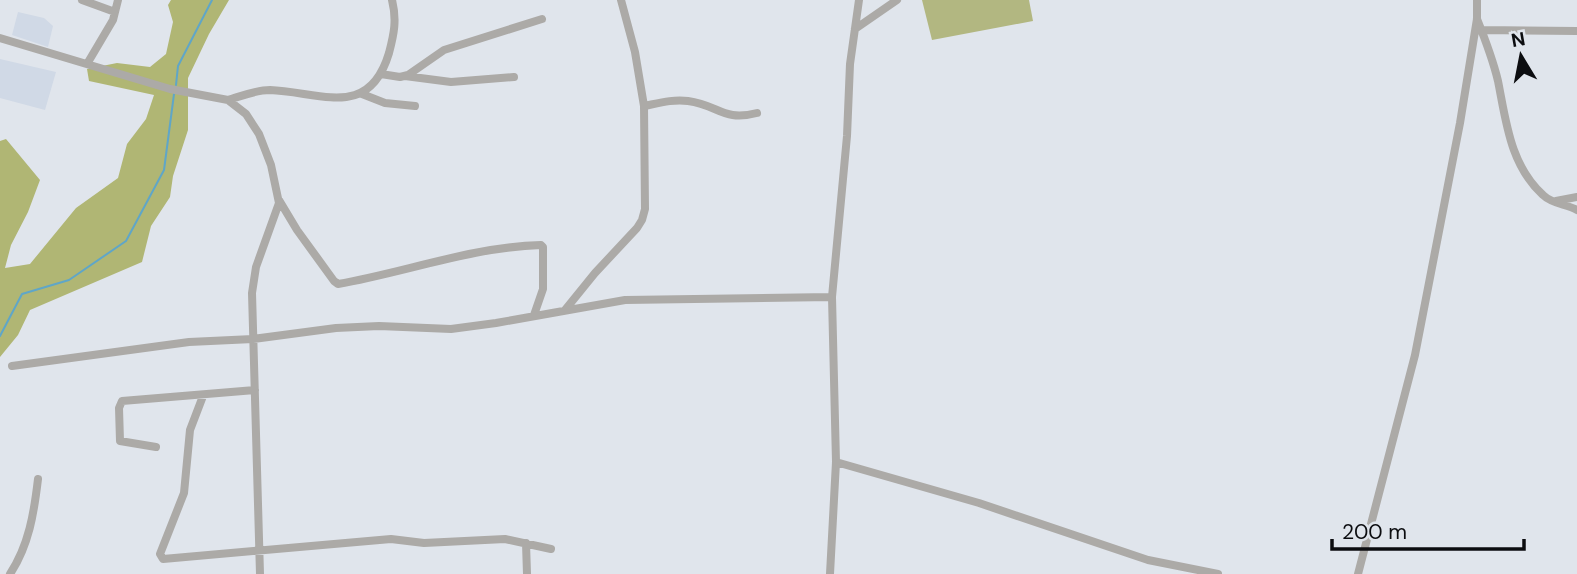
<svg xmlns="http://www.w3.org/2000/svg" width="1577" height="574" font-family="'DM Sans',sans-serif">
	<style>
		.built { fill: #d0d9e6 }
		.green { fill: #b2b781 }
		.forest { fill: #b0b674 }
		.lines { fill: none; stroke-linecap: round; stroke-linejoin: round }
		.stream { stroke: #5fa6c8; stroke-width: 2 }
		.street { stroke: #acaaa7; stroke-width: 8 }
	</style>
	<rect width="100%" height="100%" fill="#e0e5ec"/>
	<!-- built -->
	<path class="built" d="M18,12l26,6 9,8 -5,21 -36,-12z
		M0,59l56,13 -11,38 -45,-12z"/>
	<!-- green -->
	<path class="green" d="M922,0h107l4,21 -101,19z"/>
	<!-- forest -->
	<path class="forest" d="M171,0h58l-20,34 -21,44v52l-15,46 -3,21 -19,29 -9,36 -112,48 -12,25 -18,22v-216l6,-2 34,41 -12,32 -17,33 -6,23 25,-4 46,-56 42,-30 9,-34 19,-25 8,-24 -65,-14 -2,-12 30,-6 33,4 16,-13 7,-32 -5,-17z"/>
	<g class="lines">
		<!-- stream -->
		<path class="stream" d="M176,85l2,-19 34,-66
			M0,336l22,-42 47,-14 57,-39 38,-71 10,-76"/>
		<!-- street -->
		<path class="street" d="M82,0l33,12
			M1477,19c8,20 16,41 21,62 8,40 12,84 45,114 9,9 23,9 34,15
			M855,29l42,-29
			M1481,30l96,1
			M0,38l170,51 58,11 18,14 13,20 12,31 8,38 -23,64 -4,26 8,281
			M87,64l26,-44 5,-20
			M381,74l19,3 8,-2 36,-25 98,-31
			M405,76l46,6 63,-5
			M362,94l23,9 30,3
			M228,100c14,-4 27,-10 42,-10 51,2 99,30 119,-37 5,-19 8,-33 3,-53
			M644,106c15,-3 29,-7 44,-5 31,4 35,21 69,12
			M279,200l18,30 37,51 4,3c68,-12 134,-37 203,-39l2,2v42l-9,26
			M1556,201l21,-4
			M565,310l30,-37 42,-45 5,-8 3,-11 -1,-103 -9,-54 -14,-52
			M12,366l177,-24 64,-3 83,-11 43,-2 72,3 45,-6 129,-23 207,-3
			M203,396l-13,34 -6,63 -24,61 3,5 228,-20 33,4 81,-4 46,10
			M156,447l-36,-6 -1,-33 3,-7 133,-11
			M836,462l143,41 169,57 70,14
			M526,543l1,31
			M10,574c19,-29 24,-61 28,-95
			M830,574l6,-112 -4,-165 15,-161 3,-72 9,-64
			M1358,574l57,-219 45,-232 17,-104v-19"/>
	</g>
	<!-- north arrow -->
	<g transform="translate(1521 56) rotate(350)" stroke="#e0e5ec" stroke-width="5" paint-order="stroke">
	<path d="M0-5L12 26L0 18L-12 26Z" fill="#0c0d10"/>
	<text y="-10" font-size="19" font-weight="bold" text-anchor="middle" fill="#0c0d10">N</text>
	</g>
	<!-- scale -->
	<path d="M1332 539v10h192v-10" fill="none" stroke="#0c0d10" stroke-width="3.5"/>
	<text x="1342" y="539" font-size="21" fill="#0c0d10" stroke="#e0e5ec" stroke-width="5" paint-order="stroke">200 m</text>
</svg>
